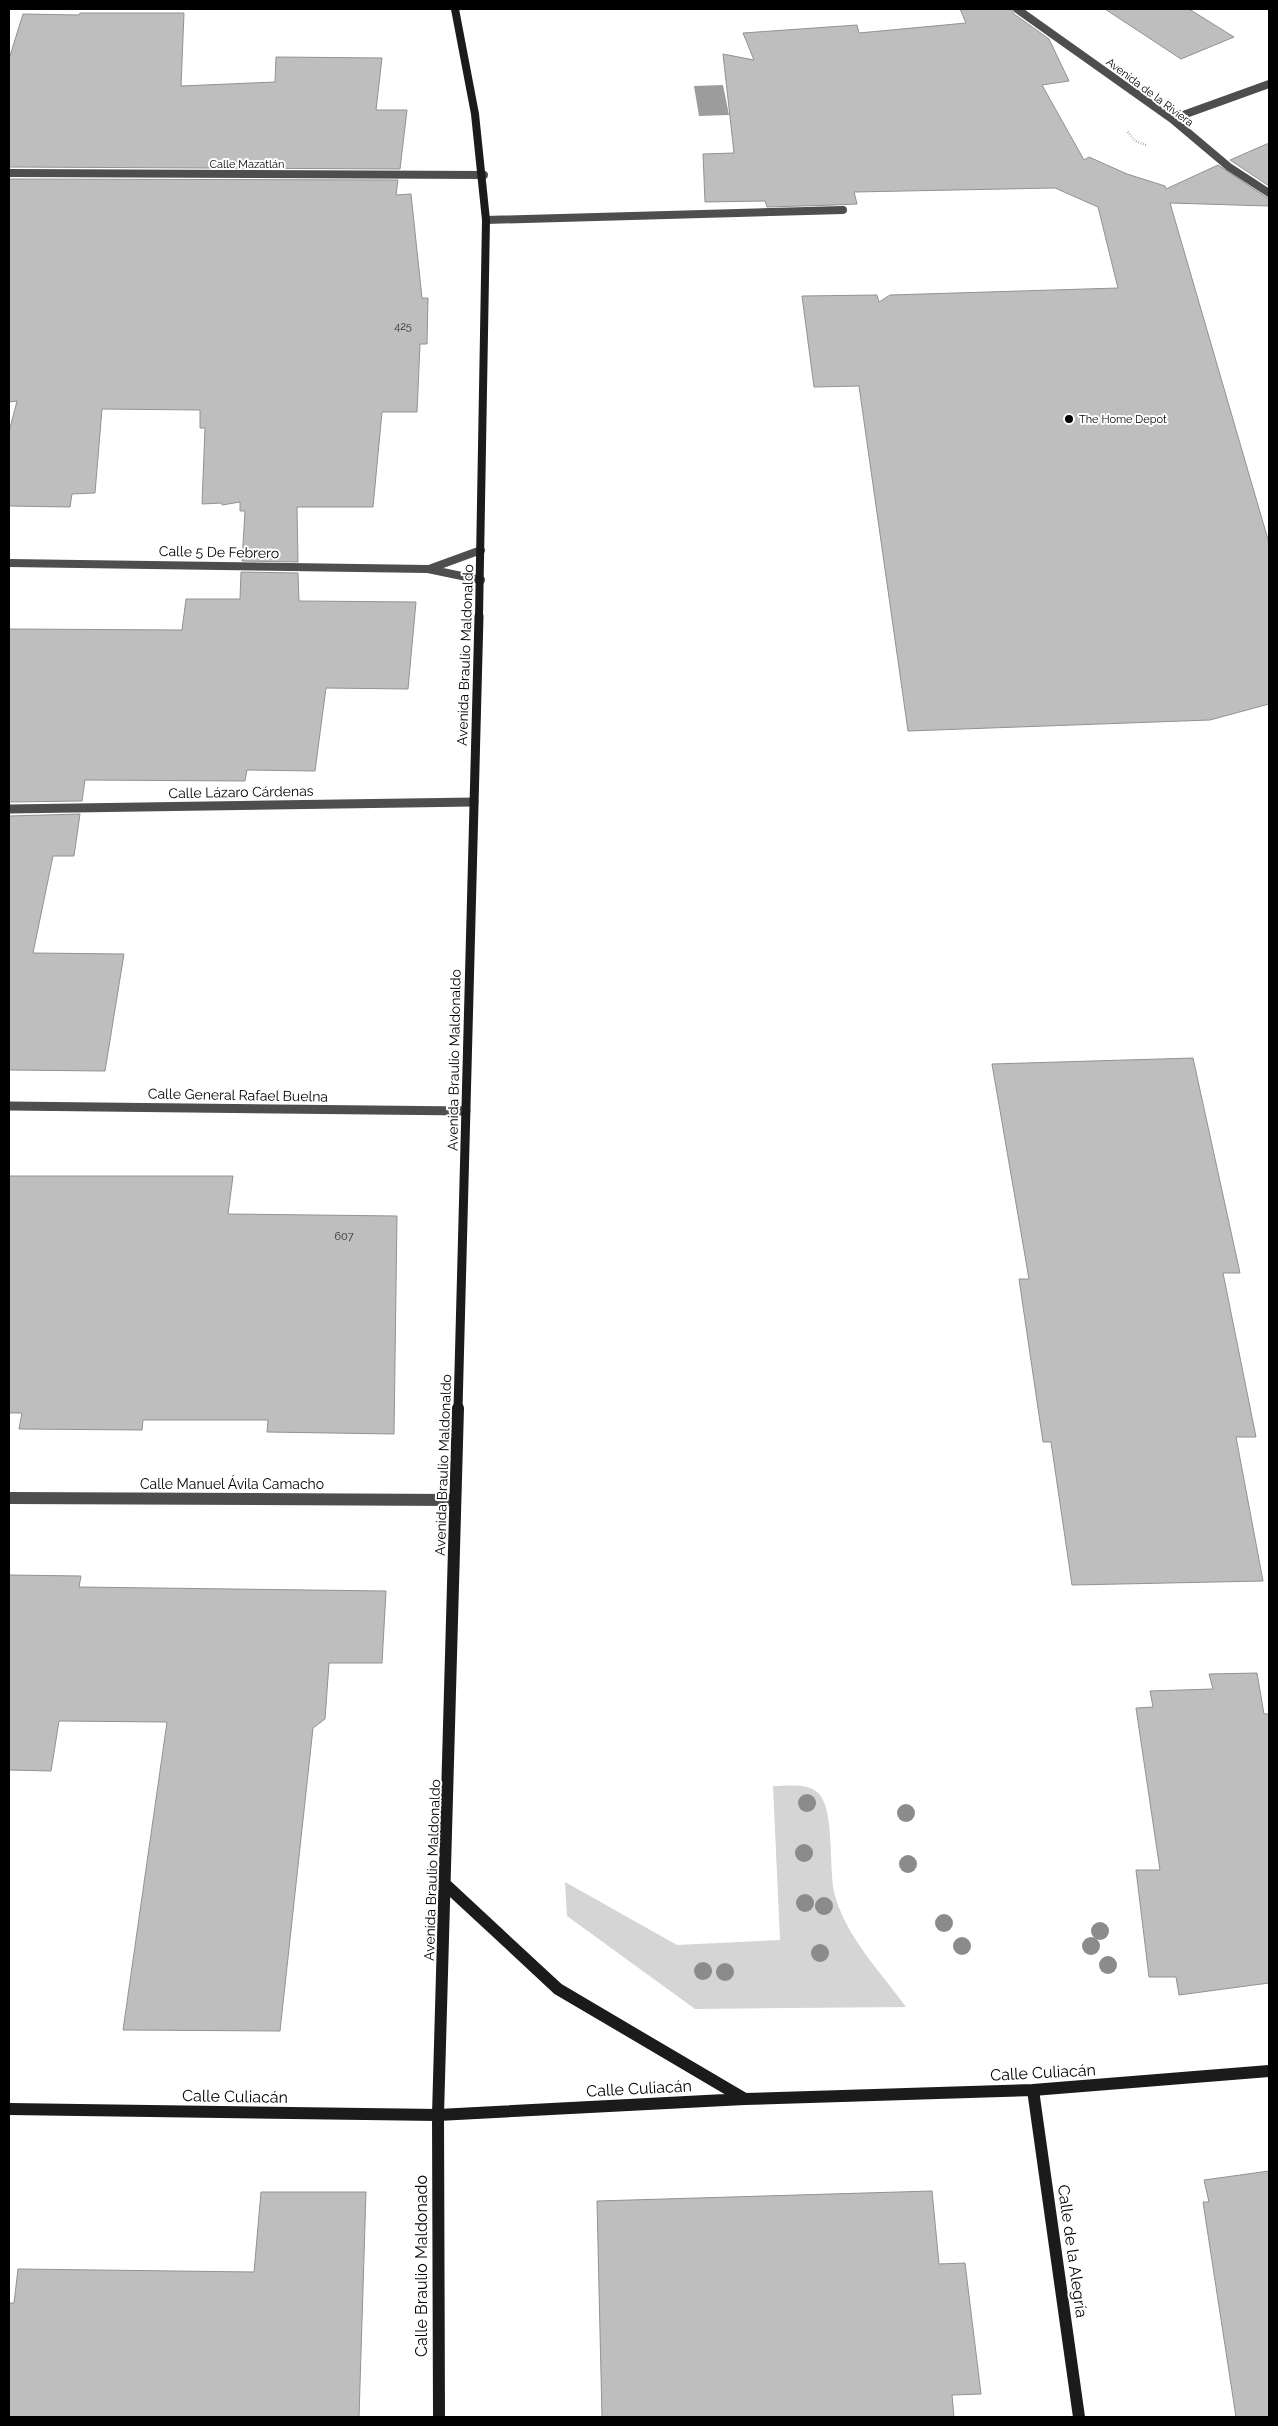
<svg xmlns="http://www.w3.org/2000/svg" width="1278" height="2426" font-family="Raleway,sans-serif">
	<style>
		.green { fill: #d5d5d5 }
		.water { fill: #9c9c9c }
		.building { fill: #bebebe; stroke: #929292 }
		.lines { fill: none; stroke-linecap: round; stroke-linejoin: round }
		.path { stroke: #707070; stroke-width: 2.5; stroke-dasharray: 0.5 2; stroke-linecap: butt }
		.lane { stroke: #4e4e4e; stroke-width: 8 }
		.street-far2 { stroke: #4e4e4e; stroke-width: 8 }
		.street-far1 { stroke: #4e4e4e; stroke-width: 9 }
		.street { stroke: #4e4e4e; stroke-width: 12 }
		.secondary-far2 { stroke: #1b1b1b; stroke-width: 8 }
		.secondary-far1 { stroke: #1b1b1b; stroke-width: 9 }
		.secondary { stroke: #1b1b1b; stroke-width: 12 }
		.tree { fill: #8b8b8b }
		.poi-dot { fill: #000; stroke: #fff; stroke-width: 2 }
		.labels { text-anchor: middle; stroke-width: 4; stroke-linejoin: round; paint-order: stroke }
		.far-street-label { font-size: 11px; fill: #000; stroke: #fff }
		.number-label { font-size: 11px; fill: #303030 }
		.far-poi-label { font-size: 11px; fill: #000; stroke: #fff; text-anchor: start }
		.street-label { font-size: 14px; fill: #000; stroke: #fff }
		.near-street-label { font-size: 16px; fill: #000; stroke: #fff }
	</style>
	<rect width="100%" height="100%" fill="#fff"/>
	<!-- green -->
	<path class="green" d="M773,1786c15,0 37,-4 47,9 14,17 9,73 14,97 11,44 46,79 72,115l-211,2 -128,-93 -2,-34 112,63 103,-5z"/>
	<!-- water -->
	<path class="water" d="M723,85l6,30 -30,1 -5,-30z"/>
	<!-- building -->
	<path class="building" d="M960,9h51l3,5 35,25 20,42 -27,4 42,75 5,-3 38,17 38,12 1,3 52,-24 51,34v7l-99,-3 99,340v161l-59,16 -302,11 -49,-345 -45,1 -12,-91 75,-1 2,7 11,-7 228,-7 -20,-81 -43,-19 -201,4 3,12 -23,1 -67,2 -2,-6 -60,1 -2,-48 31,-1 -11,-99 31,6 -11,-27 114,-8 2,8 107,-10z
		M1105,9h84l45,28 -53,22z
		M80,13h104l-3,73 94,-4 1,-25 106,1 -6,52h31l-7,59 -391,-2v-108l14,-45 56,1z
		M1269,143v43l-39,-26z
		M9,179l389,1 -2,15 15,-1 11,104h6l-1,46h-7l-3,68h-35l-9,95h-76l1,55 -56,-1 3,-50h-5v-9l-18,3v-2l-20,1 3,-76h-5v-18l-98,-1 -7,84 -23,1 -2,13 -61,-1v-74l8,-31 -8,1z
		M241,572l57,1 1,28 117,1 -8,87 -82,-1 -11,83 -68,-1 -2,11 -160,-1 -3,21 -73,1v-173l173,1 4,-31h54z
		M80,814l-6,42h-21l-20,97 91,1 -19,117 -96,-1v-254z
		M1193,1058l47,215h-17l33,164h-20l27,144 -191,4 -21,-143h-8l-24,-163h10l-37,-215z
		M9,1176h224l-5,38 169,2 -3,218 -127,-2 1,-12h-125l-1,10 -123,-1 3,-16h-13z
		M9,1575l72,1 -2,11 307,4 -4,72h-53l-4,56 -12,9 -33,303 -157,-1 44,-308 -108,-1 -8,50 -42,-1z
		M1257,1673l7,41h5v269l-90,12 -3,-18h-27l-13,-107h24l-24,-162 17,-1 -3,-16 63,-2 -4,-15z
		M1269,2171v246h-33l-33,-215h6l-5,-22z
		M932,2191l7,73 26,-1 16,131 -29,1 2,22h-352l-5,-216z
		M261,2192h105l-7,225h-350v-114h5l4,-34 236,3z"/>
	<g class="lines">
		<!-- path -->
		<path class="path" d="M1128,132l7,9 11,4"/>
		<!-- lane -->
		<path class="lane" d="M486,220l357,-10"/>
		<!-- street-far2 -->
		<path class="street-far2" d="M1017,9l155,110 57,48 40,26
			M1172,119l97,-35
			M9,173l475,2
			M9,563l419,6 53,11
			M429,569l52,-19"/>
		<!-- street-far1 -->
		<path class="street-far1" d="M9,809l465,-7
			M9,1106l457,5"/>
		<!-- street -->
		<path class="street" d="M9,1498l445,2"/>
		<!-- secondary-far2 -->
		<path class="secondary-far2" d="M455,9l20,105 11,106 -7,397"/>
		<!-- secondary-far1 -->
		<path class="secondary-far1" d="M458,1409l21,-793"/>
		<!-- secondary -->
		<path class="secondary" d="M446,1885l112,104 185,109
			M1033,2090l46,327
			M9,2109l429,6 306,-16 289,-9 236,-19
			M439,2417l-1,-302 20,-707"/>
	</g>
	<!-- trees -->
	<g class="tree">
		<circle cx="807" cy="1803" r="9"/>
		<circle cx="906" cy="1813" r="9"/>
		<circle cx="804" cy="1853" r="9"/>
		<circle cx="908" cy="1864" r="9"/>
		<circle cx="805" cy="1903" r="9"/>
		<circle cx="824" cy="1906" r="9"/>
		<circle cx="944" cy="1923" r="9"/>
		<circle cx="1100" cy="1931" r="9"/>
		<circle cx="962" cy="1946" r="9"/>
		<circle cx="1091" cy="1946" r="9"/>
		<circle cx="820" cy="1953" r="9"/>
		<circle cx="1108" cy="1965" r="9"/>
		<circle cx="703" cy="1971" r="9"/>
		<circle cx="725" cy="1972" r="9"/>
	</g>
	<!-- markers -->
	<circle class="poi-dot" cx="1069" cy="419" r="5"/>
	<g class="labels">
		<!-- far-street labels -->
		<g class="far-street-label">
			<text transform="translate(1150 92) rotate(37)" y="4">Avenida de la Riviera</text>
			<text x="247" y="168">Calle Mazatlán</text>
		</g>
		<!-- number labels -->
		<g class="number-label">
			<text x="403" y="330">425</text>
			<text x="344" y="1240">607</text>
		</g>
		<!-- far-poi labels -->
		<g class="far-poi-label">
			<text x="1079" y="423">The Home Depot</text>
		</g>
		<!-- street labels -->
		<g class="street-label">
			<text transform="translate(219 552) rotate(1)" y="5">Calle 5 De Febrero</text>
			<text transform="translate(465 655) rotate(-88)" y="5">Avenida Braulio Maldonaldo</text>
			<text transform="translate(241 792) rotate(-1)" y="5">Calle Lázaro Cárdenas</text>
			<text transform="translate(454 1060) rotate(-89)" y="5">Avenida Braulio Maldonaldo</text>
			<text transform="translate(238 1095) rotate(1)" y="5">Calle General Rafael Buelna</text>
			<text transform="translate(443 1465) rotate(-88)" y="5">Avenida Braulio Maldonaldo</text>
			<text x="232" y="1489">Calle Manuel Ávila Camacho</text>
			<text transform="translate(432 1870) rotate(-88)" y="5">Avenida Braulio Maldonaldo</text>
		</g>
		<!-- near-street labels -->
		<g class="near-street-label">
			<text transform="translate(1043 2072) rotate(-3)" y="6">Calle Culiacán</text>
			<text transform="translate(639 2088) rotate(-3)" y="6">Calle Culiacán</text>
			<text transform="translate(235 2096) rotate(1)" y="6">Calle Culiacán</text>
			<text transform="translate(1073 2251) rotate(82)" y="6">Calle de la Alegría</text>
			<text transform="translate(421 2266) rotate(-90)" y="6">Calle Braulio Maldonado</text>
		</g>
	</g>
	<!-- border -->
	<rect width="1278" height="2426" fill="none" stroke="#000000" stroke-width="20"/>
</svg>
